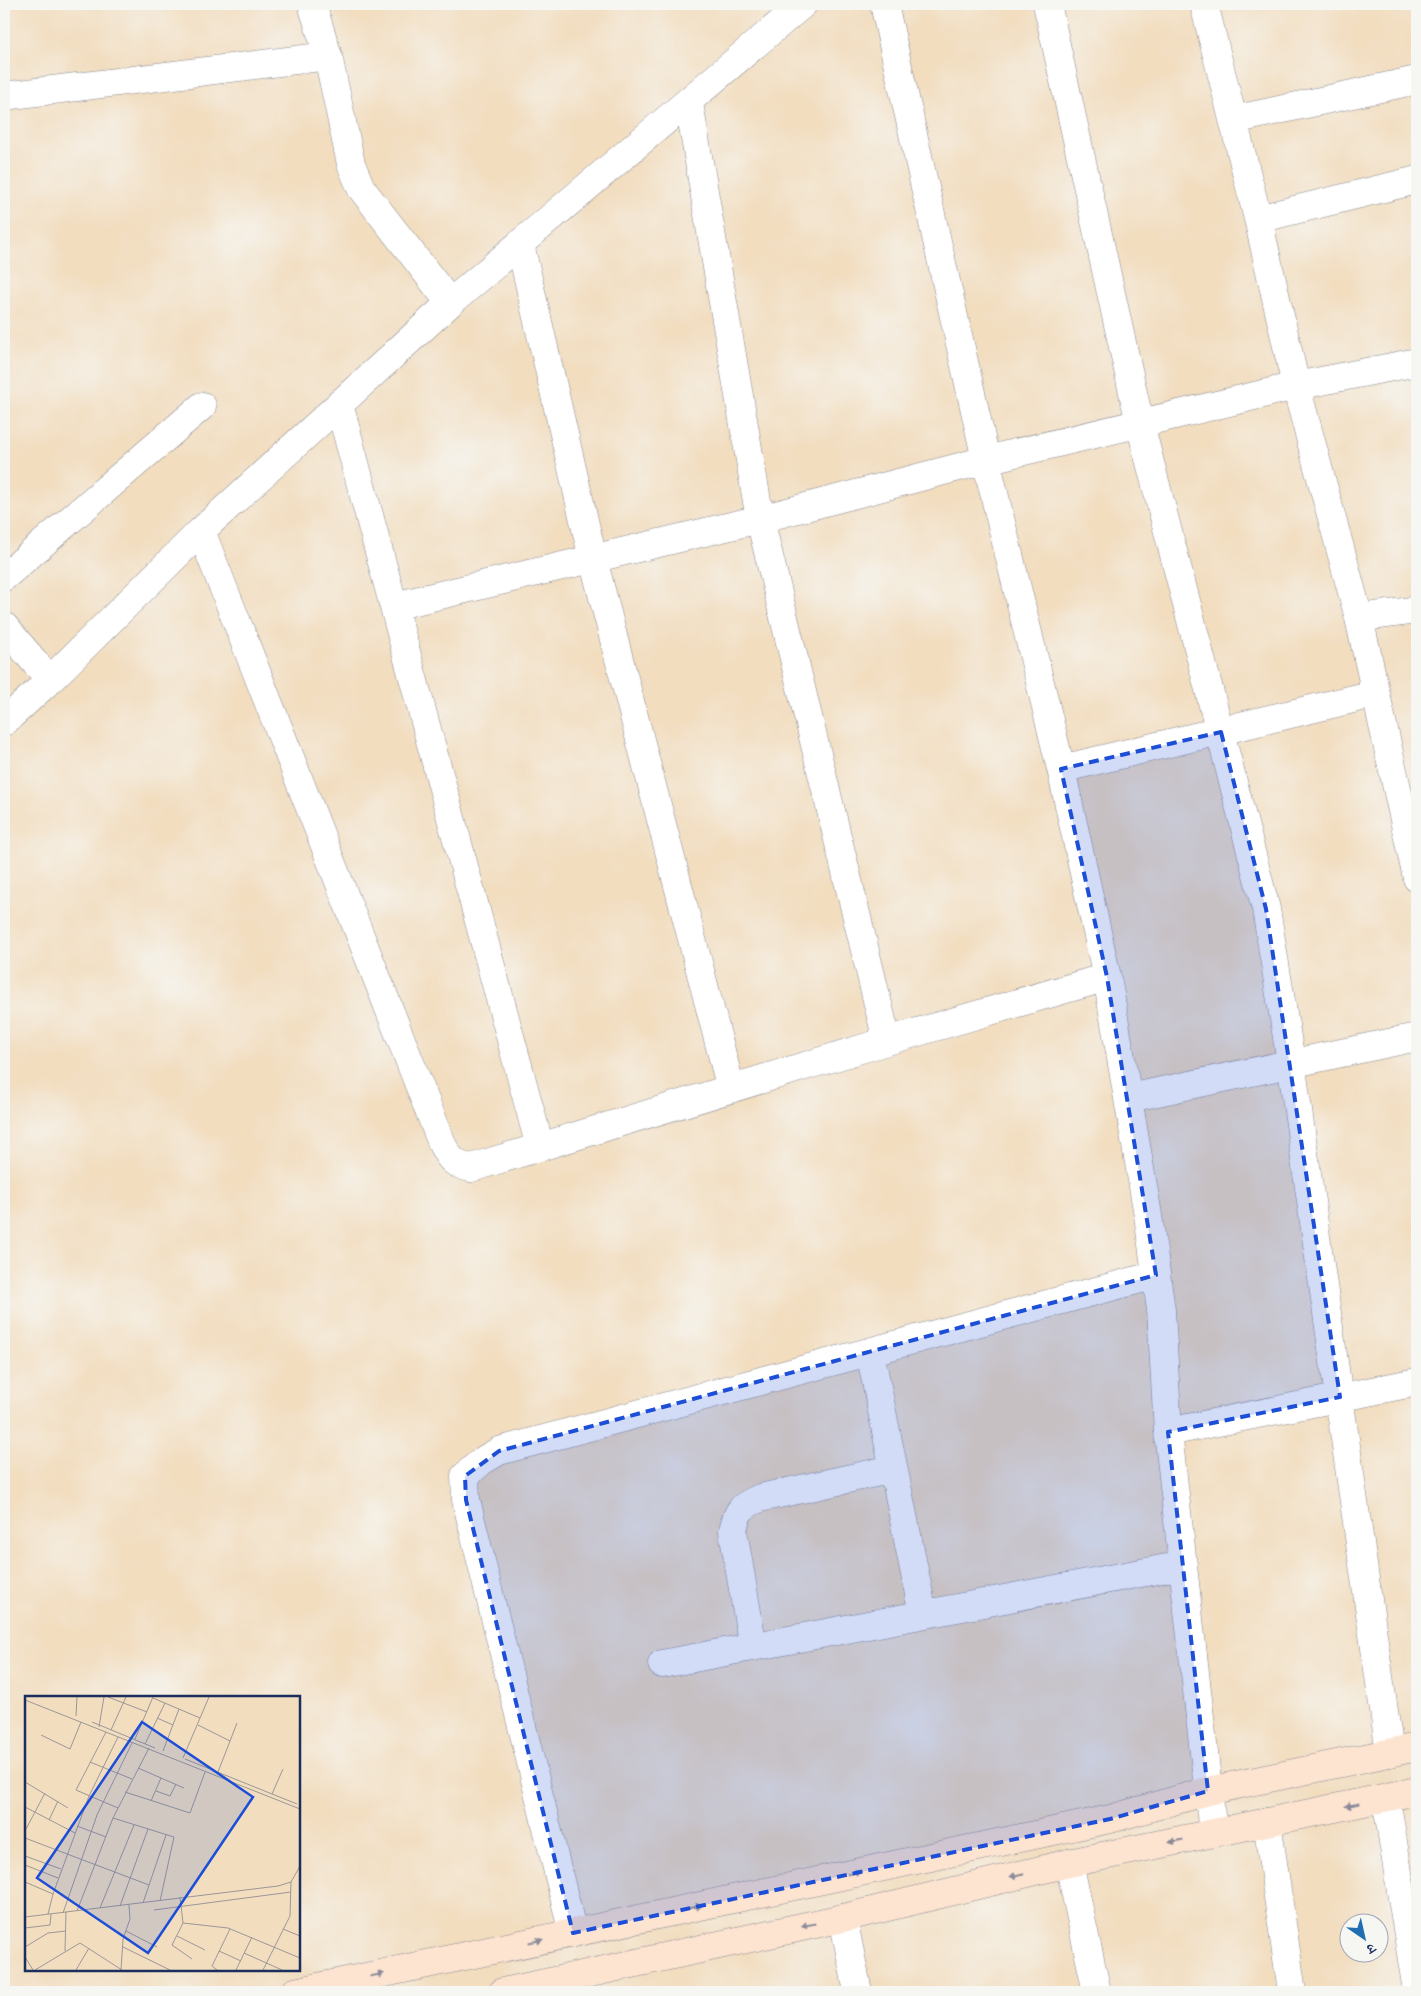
<svg xmlns="http://www.w3.org/2000/svg" width="1421" height="1996" font-family="'IM FELL Double Pica','Noto Serif Devanagari',serif">
	<style>
		.lines { fill: none; stroke-linecap: round; stroke-linejoin: round }
		.street-casing { stroke: #86868e; stroke-width: 29 }
		.secondary-casing { stroke: #86868e; stroke-width: 29 }
		.street { stroke: #fff; stroke-width: 28 }
		.secondary { stroke: #fde4d1; stroke-width: 28 }
		.oneway { fill: #8c8a98 }
		.marked { fill: #1d4ed8; fill-opacity: 0.2; stroke: #1d4ed8; stroke-width: 4; stroke-dasharray: 10 6; stroke-linejoin: round }
		.inset-road { fill: none; stroke: #9c9798; stroke-width: 1 }
		.view { fill: #1d4ed8; fill-opacity: 0.15; stroke: #1d4ed8; stroke-width: 2.5 }
		.inset-edge { fill: none; stroke: #1b2f5e; stroke-width: 2.5 }
	</style>
	<rect width="100%" height="100%" fill="#f6f6f2"/>
	<filter id="ink" filterUnits="userSpaceOnUse"><feTurbulence type="fractalNoise" baseFrequency=".02" numOctaves="2"/><feDisplacementMap in="SourceGraphic" scale="10" xChannelSelector="R" yChannelSelector="G"/><feConvolveMatrix kernelMatrix="1 2 1 2 8 2 1 2 1" color-interpolation-filters="sRGB"/></filter>
	<filter id="wash" filterUnits="userSpaceOnUse"><feTurbulence type="fractalNoise" baseFrequency=".0096" numOctaves="4" result="noise"/><feDisplacementMap in="SourceGraphic" scale="20" xChannelSelector="R" yChannelSelector="G"/><feGaussianBlur stdDeviation="1.12" result="paint"/><feColorMatrix in="noise" values="0 0 0 0 0 0 0 0 0 0 0 0 0 0 0 0 0 1.4 0 .05"/><feComposite in="paint" operator="in"/></filter>
	<g filter="url(#wash)">
		<rect width="100%" height="100%" fill="#f2ddbf"/>
	</g>
	<g filter="url(#ink)">
		<g class="lines">
			<!-- street casing -->
			<g class="street-casing">
				<path id="street" d="M312,4l16,52 23,108 10,24 89,115
					M884,4l102,456 75,309 46,208 41,238 13,95 7,122 45,401
					M1047,4l93,420 126,485 25,153 99,691
					M1204,4l54,215 38,167 63,232 58,260
					M4,96l324,-40
					M689,103l71,416 127,522
					M1233,120l184,-40
					M1258,219l159,-39
					M520,244l73,315 138,530
					M339,404l201,743
					M201,531l242,615c7,14 12,19 28,22l416,-127 220,-64
					M4,577l198,-171
					M394,606l366,-87 226,-59 310,-74 121,-24
					M1359,618l58,-8
					M4,626l46,54
					M4,722l46,-42 151,-149 249,-228 353,-299
					M1061,769l313,-75
					M1129,1098l288,-61
					M870,1352l53,262
					M1168,1432l249,-50
					M753,1647l-20,-116c4,-21 8,-25 27,-33l133,-29
					M662,1664l521,-99
					M1386,1798l31,193
					M1267,1822l25,170
					M1069,1863l28,129
					M843,1918l15,74
					M573,1933l-107,-433 -1,-24 17,-15 17,-10 657,-176"/>
			</g>
			<!-- secondary casing -->
			<g class="secondary-casing">
				<path id="secondary" d="M295,1992l815,-173 98,-28 209,-44
					M503,1992l340,-74 226,-55 348,-72"/>
			</g>
			<!-- street -->
			<use href="#street" class="street"/>
			<!-- secondary -->
			<use href="#secondary" class="secondary"/>
		</g>
		<!-- one-way arrows -->
		<defs><path id="oneway-solid" d="M-6-.8H1V-3.2L6.5 0L1 3.2V.8H-6Z" transform="scale(1.25)"/></defs>
		<g class="oneway">
			<use href="#oneway-solid" transform="translate(1352 1805) rotate(169)"/>
			<use href="#oneway-solid" transform="translate(1176 1841) rotate(168)"/>
			<use href="#oneway-solid" transform="translate(854 1873) rotate(-12)"/>
			<use href="#oneway-solid" transform="translate(1017 1875) rotate(166)"/>
			<use href="#oneway-solid" transform="translate(695 1907) rotate(-12)"/>
			<use href="#oneway-solid" transform="translate(808 1925) rotate(168)"/>
			<use href="#oneway-solid" transform="translate(536 1941) rotate(-12)"/>
			<use href="#oneway-solid" transform="translate(377 1975) rotate(-12)"/>
		</g>
	</g>
	<!-- marked area -->
	<path class="marked" d="M1221,732l45,177 74,488 -172,35 40,359 -98,28 -537,114 -107,-433 -1,-24 34,-25 657,-176 -49,-298 -46,-208z"/>
	<!-- overview -->
	<g transform="translate(25 1696)">
		<rect width="275" height="275" fill="#f2ddbf"/>
		<path class="inset-road" d="M83,1l39,15M128,2l47,20M0,4l275,109M51,20l1,-19M132,22l16,7M67,26l63,26M173,29l32,16M74,31l5,-30M86,34l15,-33M81,36l-30,58 42,18M16,39l29,14 11,-27M110,43l18,-42M120,48l20,-41M138,55l16,-42M158,62l26,-61M160,63l112,45M65,66l42,17M113,72l46,20M193,76l19,-49M0,86l43,26M131,95l14,5 6,-12M100,96l65,21 15,-41M247,98l11,-25M126,105l10,-23M0,111l50,26M88,122l61,19 -14,64M24,124l9,-19M52,130l29,11M1,133l19,-36M0,142l124,47M0,160l36,13M0,169l33,13M0,186l28,12M155,201l3,26 -11,22 20,14M118,207l23,-68M95,210l28,-77M75,212l34,-83M129,214l137,-18M52,215l36,-93 36,-70M38,217l34,-98 35,-72M23,218l5,-20 36,-98 29,-59M0,221l253,-31 13,-4 9,-16M158,227l45,5 72,30M0,232l25,-3 1,-11M258,233l17,7M101,235l31,16M152,240l28,14M0,251l23,-14 18,-2M98,251l47,23M40,255l1,-39M194,255l22,10M219,257l38,17M0,261l8,13M10,274l45,-27 42,27M51,274l13,-22M96,274l2,-31 7,-20 -1,-14M192,274l-5,-4 18,-37M211,274l16,-33M238,274l27,-54 1,-34"/>
		<path class="view" d="M117,26l111,75 -105,156 -111,-75z"/>
		<rect width="275" height="275" class="inset-edge"/>
	</g>
	<!-- margin -->
	<rect width="1421" height="1996" fill="none" stroke="#f6f6f2" stroke-width="20"/>
	<!-- north arrow -->
	<g transform="translate(1364 1938) rotate(146)"><circle r="24" fill="#f6f6f2" stroke="#9ea6b7"/>
	<path d="M0-4L9 19L0 12L-9 19Z" fill="#1f6fb2"/>
	<text y="-8" font-size="14" font-weight="bold" text-anchor="middle" fill="#1b2f5e">उ</text>
	</g>
</svg>
